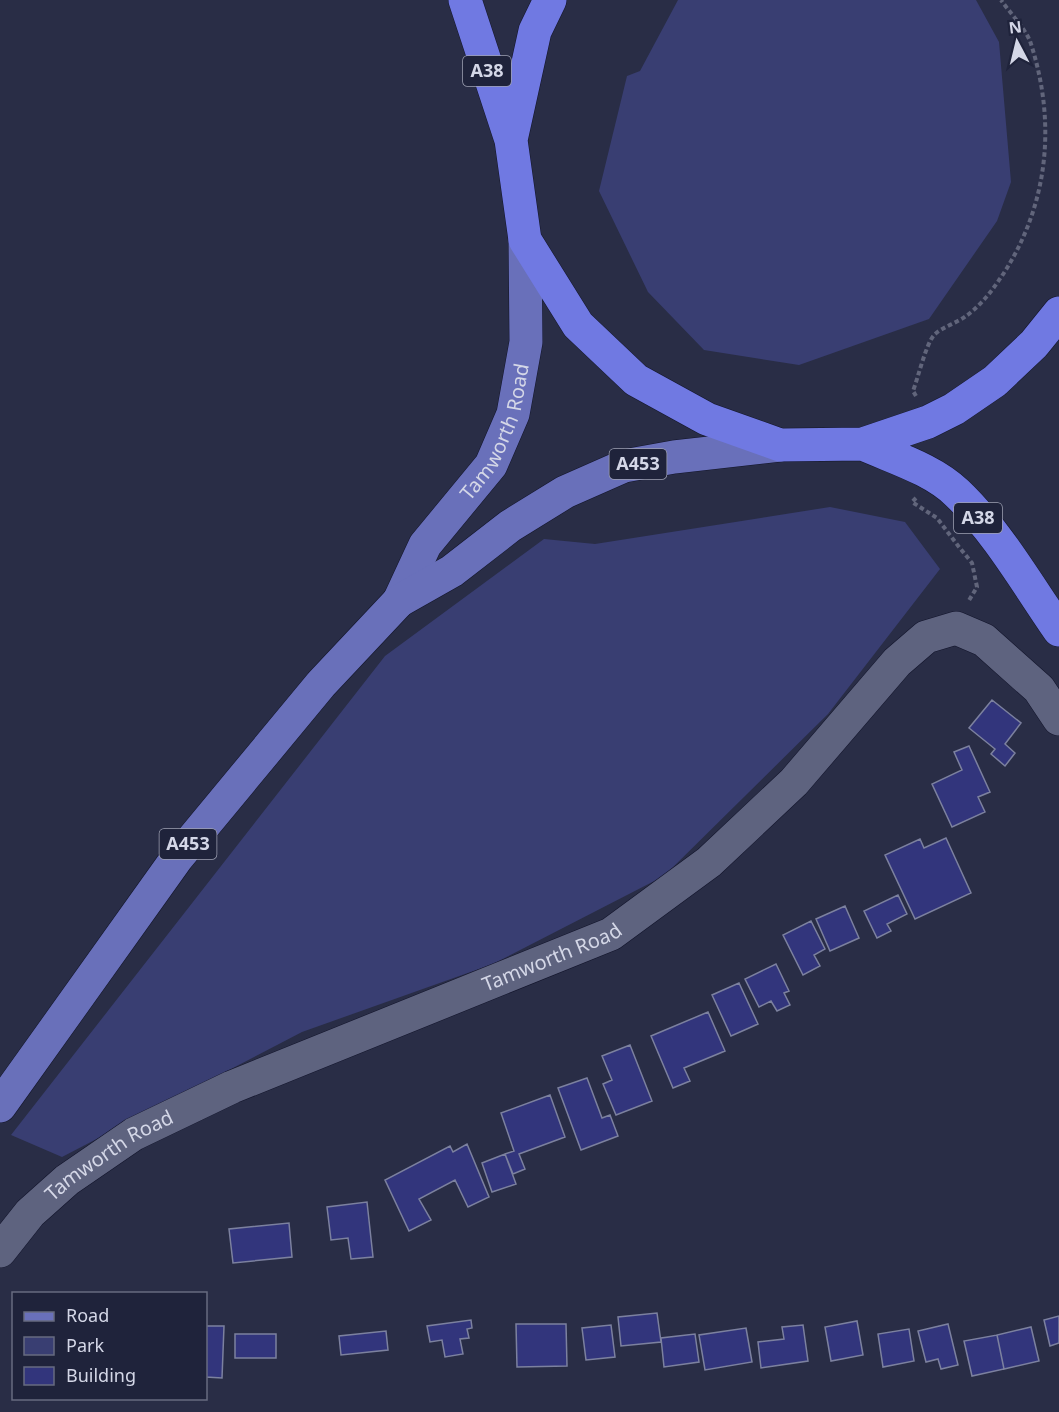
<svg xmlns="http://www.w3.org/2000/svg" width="1059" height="1412" font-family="'Noto Sans',sans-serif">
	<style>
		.green { fill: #393e72 }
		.building { fill: #32357c; stroke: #7c819f; stroke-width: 1.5 }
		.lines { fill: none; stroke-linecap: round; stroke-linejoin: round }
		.minor-casing { stroke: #12142b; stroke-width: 34 }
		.major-casing { stroke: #12142b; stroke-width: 34 }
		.highway-casing { stroke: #12142b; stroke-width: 34 }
		.path { stroke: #61657b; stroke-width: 4; stroke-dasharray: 4.5 3; stroke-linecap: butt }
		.minor { stroke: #5e637f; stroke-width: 33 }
		.major { stroke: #6970ba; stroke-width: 33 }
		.highway { stroke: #7079e2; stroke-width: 33 }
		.labels { text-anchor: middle; stroke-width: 4.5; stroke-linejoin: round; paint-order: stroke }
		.shield { fill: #1f233b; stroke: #9ea1b3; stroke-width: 1.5 }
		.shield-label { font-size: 18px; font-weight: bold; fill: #d4d7e7 }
		.street-label { font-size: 20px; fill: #d4d7e7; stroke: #1f233b }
	</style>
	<rect width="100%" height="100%" fill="#292d46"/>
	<!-- green -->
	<path class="green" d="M678,0h298l23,42 12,140 -14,39 -68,98 -130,46 -95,-15 -56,-58 -49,-101 28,-115 13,-5z
		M830,507l75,15 35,47 -112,145 -164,162 -171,88 -191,68 -240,125 -51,-22 374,-479 159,-117 51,5z"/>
	<!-- building -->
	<path class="building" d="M992,700l29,23 -16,21 10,9 -10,13 -14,-12 4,-5 -26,-21z
		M969,746l21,46 -12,5 7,15 -33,15 -20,-43 30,-14 -8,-18z
		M946,838l25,55 -56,26 -30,-64 35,-16 4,9z
		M898,895l9,19 -20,10 4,7 -14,7 -13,-27z
		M845,906l14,32 -29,13 -14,-32z
		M811,921l14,28 -11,6 6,11 -17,9 -20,-40z
		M776,964l13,27 -5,2 6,12 -13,6 -6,-10 -12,6 -14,-28z
		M739,983l19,41 -27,12 -19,-41z
		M708,1012l17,39 -41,17 6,13 -17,7 -22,-52z
		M630,1045l22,56 -36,14 -13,-31 9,-4 -10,-24z
		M587,1078l15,40 8,-3 8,21 -37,14 -23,-62z
		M550,1095l15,42 -46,17 6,15 -12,5 -8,-20 9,-3 -13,-38z
		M467,1144l22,53 -21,10 -13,-27 -36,19 12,21 -22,11 -24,-51 65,-34 3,6z
		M505,1154l11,30 -24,8 -10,-29z
		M367,1202l6,55 -22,2 -3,-21 -17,2 -4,-33z
		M289,1223l3,34 -59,6 -4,-34z
		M657,1313l4,29 -40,4 -3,-29z
		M1059,1316v27l-9,3 -6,-26z
		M471,1320l1,8 -5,1 2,9 -9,1 3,15 -18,3 -3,-17 -12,2 -3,-16z
		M857,1321l6,34 -32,6 -6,-34z
		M516,1324h50l1,42 -50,1z
		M948,1324l10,41 -17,4 -3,-10 -12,3 -8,-31z
		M611,1325l4,32 -29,3 -4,-32z
		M803,1325l5,36 -47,7 -3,-26 26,-3 -2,-12z
		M206,1326h18l-2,52 -16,-1z
		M1031,1327l8,34 -35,8 -7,-34z
		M746,1328l6,34 -47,8 -6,-35z
		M909,1329l5,32 -31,6 -5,-33z
		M386,1331l2,19 -47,5 -2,-19z
		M235,1334h41v24h-41z
		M695,1334l4,28 -35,5 -3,-29z
		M997,1335l7,34 -32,7 -8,-35z"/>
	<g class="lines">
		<!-- minor casing -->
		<g class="minor-casing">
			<g id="minor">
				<path id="s1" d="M0,1251l30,-38 37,-33 67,-46 98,-47 379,-153 98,-72 85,-80 103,-120 29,-25 30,-9 28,12 55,49 20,30"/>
			</g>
		</g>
		<!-- major casing -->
		<g class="major-casing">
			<g id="major">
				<path id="s2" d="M399,601l26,-56 66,-80 22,-51 13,-72 -1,-102"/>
				<path d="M0,1106l177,-248 144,-174 78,-83 53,-30 58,-45 55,-34 59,-26 50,-9 106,-12"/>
			</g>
		</g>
		<!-- highway casing -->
		<g class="highway-casing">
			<path id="highway" d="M465,0l46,140
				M550,0l-15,31 -24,109 14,100 53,85 58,55 71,39 73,26 83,-1 65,-22 26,-13 41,-28 39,-37 25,-31
				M863,444c31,14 69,25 94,49 40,38 70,91 102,137"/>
		</g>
		<!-- path -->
		<path class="path" d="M916,396l-3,-5c5,-13 13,-47 21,-56 8,-8 23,-12 32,-19 9,-6 19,-17 26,-26 55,-73 67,-162 38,-249 -6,-14 -20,-28 -29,-41
			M916,498l-4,4 25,16 22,29 13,16 5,24 -9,15"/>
		<!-- minor -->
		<use href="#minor" class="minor"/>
		<!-- major -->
		<use href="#major" class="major"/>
		<!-- highway -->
		<use href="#highway" class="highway"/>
	</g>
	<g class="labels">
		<!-- shield labels -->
		<g class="shield">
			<rect x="463" y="56" width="48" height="30" rx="4.5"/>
			<rect x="609.5" y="449" width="57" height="30" rx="4.5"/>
			<rect x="954" y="503" width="48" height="30" rx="4.5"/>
			<rect x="159.5" y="829" width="57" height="30" rx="4.5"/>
		</g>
		<g class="shield-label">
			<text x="487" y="77">A38</text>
			<text x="638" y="470">A453</text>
			<text x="978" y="524">A38</text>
			<text x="188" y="850">A453</text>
		</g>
		<!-- street labels -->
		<g class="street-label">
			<text dy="7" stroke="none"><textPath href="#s2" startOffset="198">Tamworth Road</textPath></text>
			<text dy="7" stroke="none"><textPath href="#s1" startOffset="633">Tamworth Road</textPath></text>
			<text dy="7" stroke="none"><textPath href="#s1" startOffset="147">Tamworth Road</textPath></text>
		</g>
	</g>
	<!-- legend -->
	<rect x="12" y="1292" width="195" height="108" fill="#1f233b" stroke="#676b80" stroke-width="1.5"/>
	<rect x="24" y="1312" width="30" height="9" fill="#6970ba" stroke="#676b80" stroke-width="1.5"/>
	<text x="66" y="1322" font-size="18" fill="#d4d7e7">Road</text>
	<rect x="24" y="1337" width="30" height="18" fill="#393e72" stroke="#676b80" stroke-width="1.5"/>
	<text x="66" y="1352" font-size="18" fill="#d4d7e7">Park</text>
	<rect x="24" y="1367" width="30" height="18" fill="#32357c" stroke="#676b80" stroke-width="1.5"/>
	<text x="66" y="1382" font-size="18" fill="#d4d7e7">Building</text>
	<!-- north arrow -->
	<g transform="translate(1017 42) rotate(353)" stroke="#1f233b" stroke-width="4.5" paint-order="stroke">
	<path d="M0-4.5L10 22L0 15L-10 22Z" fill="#d4d7e7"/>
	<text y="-9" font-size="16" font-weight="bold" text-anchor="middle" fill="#d4d7e7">N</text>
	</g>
</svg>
